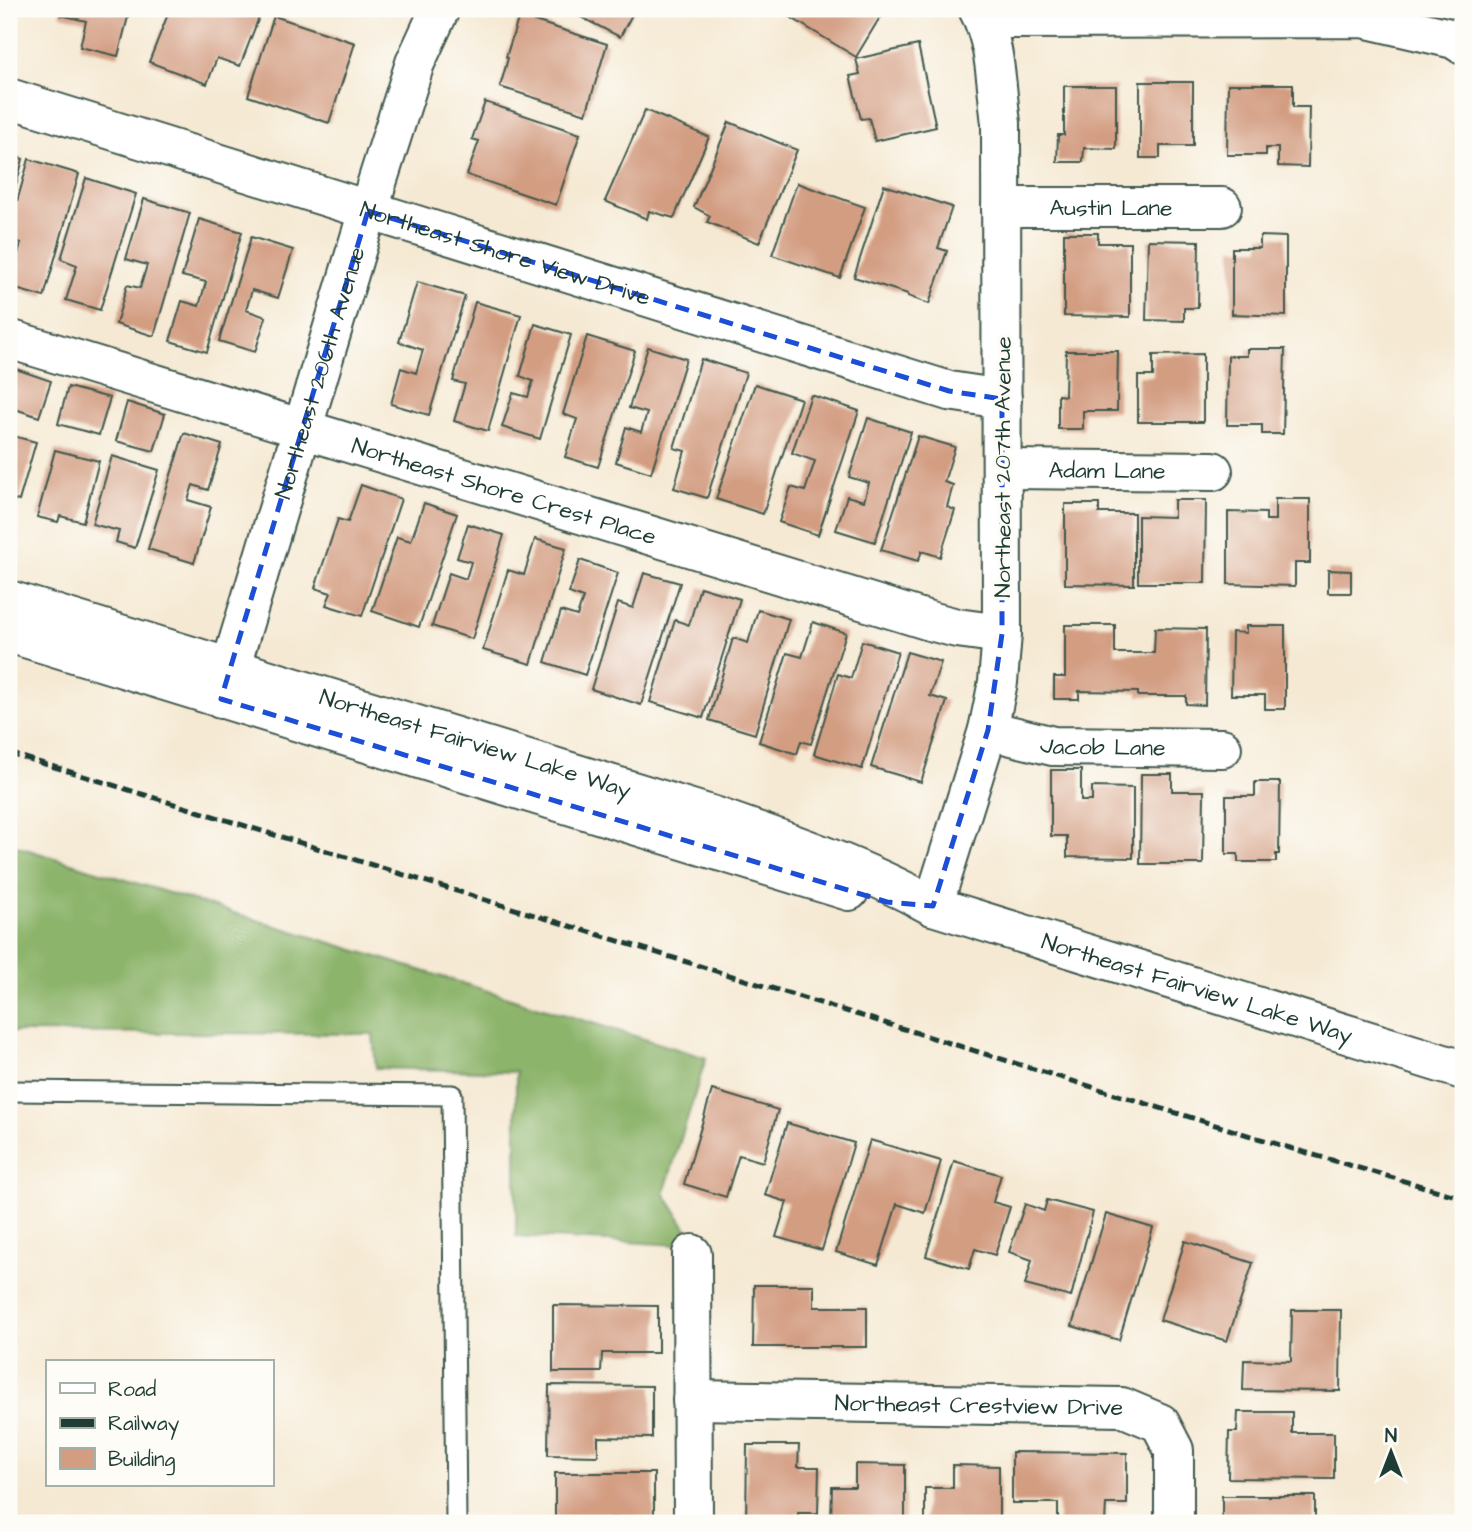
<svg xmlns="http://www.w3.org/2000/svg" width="1472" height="1532" font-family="'Architects Daughter',sans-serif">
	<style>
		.forest { fill: #8cb46a; stroke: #56784f; stroke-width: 2 }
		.building { fill: #d39d82 }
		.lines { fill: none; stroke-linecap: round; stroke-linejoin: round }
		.service-casing { stroke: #3f574c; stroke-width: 23 }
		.minor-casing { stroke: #3f574c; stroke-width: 42 }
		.tertiary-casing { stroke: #3f574c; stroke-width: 42 }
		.service { stroke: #fff; stroke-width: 19 }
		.minor { stroke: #fff; stroke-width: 38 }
		.tertiary { stroke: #fff; stroke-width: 38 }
		.rail { stroke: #1f3d34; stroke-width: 5; stroke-dasharray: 10 5; stroke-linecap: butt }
		.marked { fill: none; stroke: #1d4ed8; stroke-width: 5; stroke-dasharray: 14 9; stroke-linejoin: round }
		.labels { text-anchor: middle; stroke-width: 7; stroke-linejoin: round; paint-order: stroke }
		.street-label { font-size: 23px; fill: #1f3d34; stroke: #fdfcf7 }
	</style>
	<rect width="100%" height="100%" fill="#fdfcf7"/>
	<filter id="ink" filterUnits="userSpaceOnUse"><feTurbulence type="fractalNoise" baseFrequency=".0143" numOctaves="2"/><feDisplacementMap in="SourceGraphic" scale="14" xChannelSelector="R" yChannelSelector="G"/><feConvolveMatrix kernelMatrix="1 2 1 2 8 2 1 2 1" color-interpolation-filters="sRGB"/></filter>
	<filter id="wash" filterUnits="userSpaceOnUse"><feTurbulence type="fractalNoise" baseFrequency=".00686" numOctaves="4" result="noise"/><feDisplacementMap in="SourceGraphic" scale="28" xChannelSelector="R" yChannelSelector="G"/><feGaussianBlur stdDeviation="1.57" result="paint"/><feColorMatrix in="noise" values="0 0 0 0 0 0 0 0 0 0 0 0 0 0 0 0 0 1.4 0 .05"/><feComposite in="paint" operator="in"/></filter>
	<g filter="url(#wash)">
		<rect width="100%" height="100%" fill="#f5e9d3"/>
		<!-- forest -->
		<path class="forest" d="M9,844l697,214 -42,135 34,53 -182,-10v-164l-140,-4 -3,-34 -364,-2z"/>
		<g id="blocks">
			<!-- building -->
			<path class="building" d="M61,9h69l-12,47 -38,-9 6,-26 -26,-6z
				M170,9h82l9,3 -21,54 -23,-8 -10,26 -58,-22z
				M565,9h70l-15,28z
				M795,9h90l-29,48 -66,-40z
				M274,16l81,27 -26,80 -81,-27z
				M519,16l88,28 -21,70 -86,-27 8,-29 -2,-1z
				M918,45l18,82 -61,14 -6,-23 -8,1 -11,-43 10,-2 -4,-15z
				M1140,82h53v64h-33v12h-20z
				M1228,84h65v23h16l-1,60 -30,-1v-18h-12v7h-39z
				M1064,86h52v63l-32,-1 -1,14h-26l1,-27h6z
				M485,102l95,32 -24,71 -89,-30 12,-34 -7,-2z
				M645,110l64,27 -35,81 -25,-7 -2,8 -42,-18z
				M729,122l68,28 -38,93 -52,-21 3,-6 -16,-9z
				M9,155l14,4 -13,49h-1z
				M29,159l50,15 -35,123 -35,-10 12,-44 -12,-4v-9z
				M86,178l50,16 -36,116 -34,-10 11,-35 -16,-6z
				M797,183l68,24 -25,71 -68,-23z
				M884,185l68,22 -14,41 9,3 -18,53 -21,-8v-2l-54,-17z
				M144,199l46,14 -36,123 -38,-12 11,-39 13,3 7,-23 -21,-6z
				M199,219l43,13 -35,120 -37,-11 12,-40 17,5 7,-24 -24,-6z
				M1064,233h34v10h32v74l-66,-1z
				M1260,236l26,1v79l-54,-2v-66h28z
				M251,237l42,13 -15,48 -26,-8 -6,20 20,7 -11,35 -36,-11z
				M1148,240l51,1 -1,67h-14v13l-38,-1z
				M417,282l48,14 -36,119 -38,-11 10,-36 15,5 7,-23 -24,-8z
				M475,302l46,13 -33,116 -34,-10 11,-37 -12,-3z
				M535,324l36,11 -31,104 -38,-12 11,-34 15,4 5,-16 -13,-5z
				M587,336l48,15 -37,116 -33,-10 12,-38 -14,-5z
				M648,347l38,12 -35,114 -35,-11 10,-35 15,5 6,-19 -18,-5z
				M1247,349h38l-2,85h-21v-9h-35l1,-69h19z
				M1066,351h52l-1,60h-34v18h-25v-34l7,1z
				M1203,354v68h-65v-46h15v-21z
				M701,359l45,14 -39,125 -33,-10 11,-37 -11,-3z
				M13,368l38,13 -12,36 -30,-10v-26z
				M755,384l46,15 -38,115 -47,-15z
				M68,387l42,11 -11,37 -41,-11z
				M811,395l48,16 -41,124 -39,-13 12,-35 14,4 10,-30 -23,-8z
				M127,402l38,12 -11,37 -38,-10z
				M868,418l43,14 -36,110 -39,-12 11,-34 17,5 5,-18 -20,-6z
				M184,433l38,12 -14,45 -15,-5 -5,15 23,7 -17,56 -46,-14z
				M9,435l27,7 -17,59 -10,-3z
				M918,436l37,11 -11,35 9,3 -6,22 8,3 -15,47 -18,-6 -4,10 -37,-11z
				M55,450l44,11 -16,61 -23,-6 -2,6 -21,-5z
				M112,456l47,14 -24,78 -19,-6 3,-11 -27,-7z
				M361,485l40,14 -39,117 -36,-11 5,-12 -16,-5 23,-69 10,3z
				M1275,499h35v64h-15v23l-67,-2v-72l38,1v7h9z
				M1174,500h32l-1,83h-67v-67l36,1z
				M424,503l33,11 -38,113 -47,-16 25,-74 14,4z
				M1065,504h34v9h35v72l-69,-1z
				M468,524l36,11 -32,104 -40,-13 17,-53 17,6 5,-17 -14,-4z
				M535,539l31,9 -35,116 -48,-14 25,-80 16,5z
				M580,560l38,13 -33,102 -40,-13 16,-51 16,5 6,-18 -14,-5z
				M1328,570l23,1v22h-23z
				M644,573l36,10 -39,122 -50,-16 27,-86 15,5z
				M700,587l40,12 -37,119 -53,-16 25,-82 14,5z
				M758,610l31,9 -34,115 -46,-14 24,-82 15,5z
				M813,622l33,11 -35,111 -10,-3 -4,13 -38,-12 28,-89 15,4z
				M1065,625h50v28h39l1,-25 51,1 -1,76 -19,-1v-8h-48v-4l-59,-1v8h-25v-22h11z
				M1246,626h39v83h-20v-14h-34l1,-63 14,1z
				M862,641l36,11 -36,117 -48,-15 24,-80 13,4z
				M907,652l34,10 -11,34 17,5 -26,81 -50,-15z
				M1051,770h30v31h11v-14l41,1v70l-66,-1v-21h-16z
				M1141,774h31v17h32l-1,73h-63z
				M1255,782h25l-1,72h-3v8h-38v-8h-12v-58h29z
				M712,1090l66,20 -15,52 -24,-7 -13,42 -42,-13z
				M787,1123l67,20 -32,107 -46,-13 11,-35 -22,-7z
				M870,1140l71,21 -16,52 -28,-9 -19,61 -42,-13z
				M954,1161l47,14 -8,27 17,5 -15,48 -20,-6 -6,20 -43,-13z
				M1047,1200l46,12 -22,85 -46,-12 7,-25 -23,-8 16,-48 19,7z
				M1106,1214l47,14 -34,112 -47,-14z
				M1185,1241l68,22 -26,78 -67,-21z
				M754,1285h60v22h53v40h-114z
				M553,1305l105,1v47h-56l-1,19h-48z
				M1292,1310h49l-1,81 -97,-1 1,-30 47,1z
				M549,1385l103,1v52l-54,-1v19l-50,-1z
				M1238,1412h54v21h42v46l-106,-1 1,-46h8z
				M747,1445h52l-1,22h21l-1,46h-20v10h-52z
				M1012,1452l115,1v51h-21l-1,19h-47v-20h-46z
				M855,1464l50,1v58h-74l1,-36h23z
				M953,1465l46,1v57h-74v-35h28z
				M555,1473h99v46l-44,-1v5h-51l1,-5h-5z
				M1222,1496h93v27h-93z"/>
		</g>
	</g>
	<g filter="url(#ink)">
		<use href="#blocks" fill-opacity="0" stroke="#3f574c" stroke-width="2"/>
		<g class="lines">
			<!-- service casing -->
			<g class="service-casing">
				<path id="service" d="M9,1091l443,4 4,428"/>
			</g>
			<!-- minor casing -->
			<g class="minor-casing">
				<g id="minor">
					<path d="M984,19l379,-1 91,21 9,6"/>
					<path id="s1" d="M9,98l940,293 53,8"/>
					<path id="s2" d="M1001,207h221"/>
					<path id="s3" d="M9,339l921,282 27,7 45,6"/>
					<path id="s4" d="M1002,469l211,2"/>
					<path id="s5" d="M221,699l147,-488 47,-148 25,-54"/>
					<path id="s6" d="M988,730l65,16 169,2"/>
					<path d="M933,906l55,-176 10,-48 4,-48 -1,-511c-5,-37 -5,-82 -23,-114"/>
					<path d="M692,1254l1,269"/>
					<path id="s7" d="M692,1400l430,7 38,16 14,27v73"/>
				</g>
			</g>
			<!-- tertiary casing -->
			<g class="tertiary-casing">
				<g id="tertiary">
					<path id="s8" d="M9,600l705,216c75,26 150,52 219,90l530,164"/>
					<path d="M9,633l840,258"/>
				</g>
			</g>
			<!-- service -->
			<use href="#service" class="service"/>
			<!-- minor -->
			<use href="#minor" class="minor"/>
			<!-- tertiary -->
			<use href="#tertiary" class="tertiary"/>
			<!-- rail -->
			<path class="rail" d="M9,753l1281,395 173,50"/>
		</g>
	</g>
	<!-- marked area -->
	<path class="marked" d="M368,211l581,180 53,8v235l-14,96 -55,176 -46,-4 -666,-203z"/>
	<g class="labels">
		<!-- street labels -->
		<g class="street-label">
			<text dy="8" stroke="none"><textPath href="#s2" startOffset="110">Austin Lane</textPath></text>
			<text dy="8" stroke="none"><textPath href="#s1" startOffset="520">Northeast Shore View Drive</textPath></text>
			<text dy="8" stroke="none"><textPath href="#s5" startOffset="341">Northeast 206th Avenue</textPath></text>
			<text transform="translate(1002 467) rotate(-90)" y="8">Northeast 207th Avenue</text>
			<text dy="8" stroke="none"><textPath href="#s4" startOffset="105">Adam Lane</textPath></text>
			<text dy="8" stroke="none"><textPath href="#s3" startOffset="518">Northeast Shore Crest Place</textPath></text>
			<text dy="8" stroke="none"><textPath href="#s8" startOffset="488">Northeast Fairview Lake Way</textPath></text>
			<text dy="8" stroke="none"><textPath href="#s6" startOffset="117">Jacob Lane</textPath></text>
			<text dy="8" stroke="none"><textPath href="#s8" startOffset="1251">Northeast Fairview Lake Way</textPath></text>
			<text dy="8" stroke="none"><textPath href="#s7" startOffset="287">Northeast Crestview Drive</textPath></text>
		</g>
	</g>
	<!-- margin -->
	<rect width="1472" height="1532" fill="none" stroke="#fdfcf7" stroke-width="35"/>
	<!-- legend -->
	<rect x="46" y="1360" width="228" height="126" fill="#fdfcf7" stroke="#a4b0a9" stroke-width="2"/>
	<rect x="60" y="1383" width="35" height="10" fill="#ffffff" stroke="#a4b0a9" stroke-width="2"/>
	<text x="108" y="1396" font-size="21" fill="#1f3d34">Road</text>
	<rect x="60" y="1418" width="35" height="10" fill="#1f3d34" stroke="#a4b0a9" stroke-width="2"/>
	<text x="108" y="1430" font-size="21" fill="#1f3d34">Railway</text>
	<rect x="60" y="1448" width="35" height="21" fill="#d39d82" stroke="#a4b0a9" stroke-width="2"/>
	<text x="108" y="1466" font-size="21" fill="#1f3d34">Building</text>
	<!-- north arrow -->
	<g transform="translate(1391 1452)" stroke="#fdfcf7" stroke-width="5" paint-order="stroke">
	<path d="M0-5L12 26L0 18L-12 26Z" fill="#1f3d34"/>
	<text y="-10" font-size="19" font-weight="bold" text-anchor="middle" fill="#1f3d34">N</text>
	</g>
</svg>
